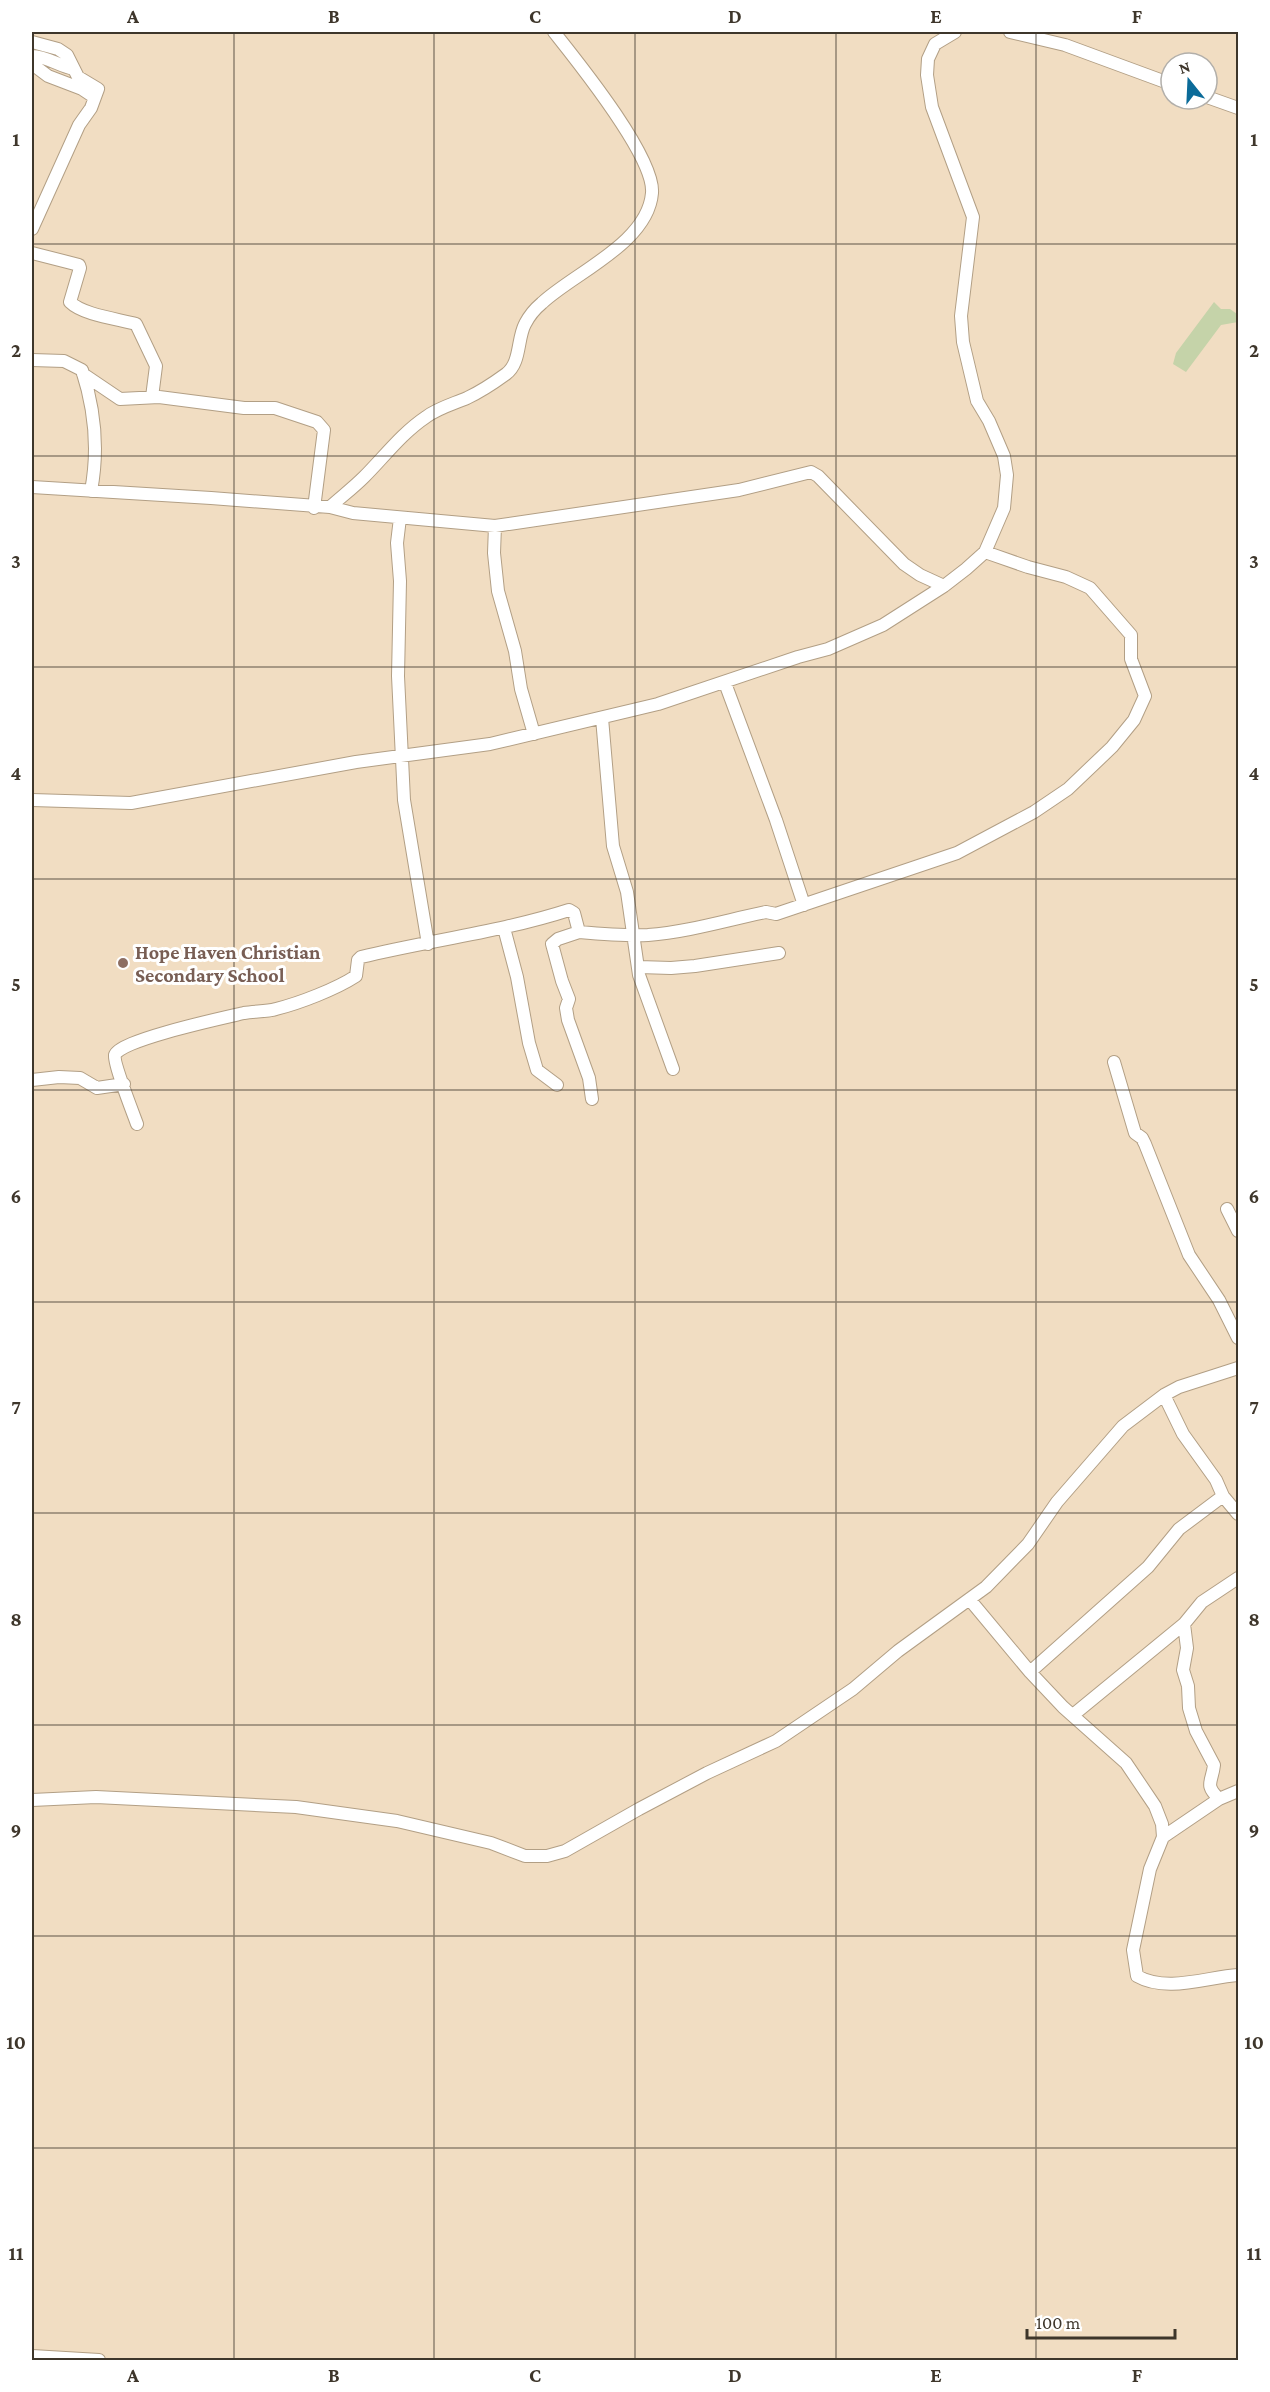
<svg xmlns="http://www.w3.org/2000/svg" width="1270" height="2392" font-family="'Crimson Pro',serif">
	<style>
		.green { fill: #c5d3a9 }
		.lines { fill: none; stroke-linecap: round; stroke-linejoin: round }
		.minor-casing { stroke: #b29f85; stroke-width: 14 }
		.minor { stroke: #fff; stroke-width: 12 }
		.grid { fill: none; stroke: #3e362b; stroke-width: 1.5; stroke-opacity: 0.55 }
		.education-dot { fill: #8d6e63; stroke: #fff; stroke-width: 2 }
		.labels { text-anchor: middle; stroke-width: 6; stroke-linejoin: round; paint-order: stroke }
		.education-label { font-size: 20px; font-weight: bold; fill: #785e54; stroke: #fff; text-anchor: start }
		.neatline { fill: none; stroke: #3e362b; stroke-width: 2 }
		.grid-label { font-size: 20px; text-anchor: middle; font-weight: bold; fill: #3e362b }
	</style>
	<rect width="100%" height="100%" fill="#f1ddc2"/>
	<!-- green -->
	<path class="green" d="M1214,302l7,7h9l7,5 1,8 -17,3 -35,47 -13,-8 3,-11z"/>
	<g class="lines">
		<!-- minor casing -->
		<g class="minor-casing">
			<path id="minor" d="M1010,32l55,13 106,39
				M32,42l26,7 9,6 11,22 20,12 -7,19 -12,17 -47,104
				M32,56c14,0 27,10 42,13
				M32,64l16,12 34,13 12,8
				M1207,97l31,11
				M32,253l47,12 1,3 -10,34c13,13 48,17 66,22l20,42 -4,31
				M32,360l32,1 18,9c13,40 17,79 9,121
				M83,374l37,25 39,-2 85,11h31l42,14 7,8 -10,78
				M32,487l179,11 119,9 23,6 142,13 244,-36 72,-18 7,4 86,88 16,11 24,11
				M330,507c11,-10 23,-19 34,-30 20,-20 38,-44 62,-60 12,-9 27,-13 41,-19 13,-6 28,-16 39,-24 15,-11 11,-35 19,-50 4,-8 11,-16 17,-21 32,-30 106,-60 110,-110 3,-36 -75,-132 -98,-161
				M400,518l-3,25 3,38 -2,95 6,124 24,144
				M495,526l-1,27 4,38 17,60 6,38 13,45
				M725,683l51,137 28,85
				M602,718l11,128 14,46 12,83 34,94
				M32,800l99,3 225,-41 134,-18 168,-40 140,-47 30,-8 55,-24 61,-39 22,-17 19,-17 19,-44 3,-33 -3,-19 -15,-35 -12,-20 -14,-59 -2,-26 12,-99 -41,-110 -5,-32 1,-16 7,-15 20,-12
				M504,928l13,49 12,66 8,27 20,15
				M579,932l-21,7 -6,5 10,37 7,18 -3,9 2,12 21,58 3,21
				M639,967l32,1 24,-2 84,-13
				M1114,1062l21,71 7,5 3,6 44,111 30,45 19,38
				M32,1080l27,-3 21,1 17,10 27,-4
				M137,1124c-4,-11 -24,-62 -22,-69 4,-15 112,-38 129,-42 11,-2 22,-1 32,-4 24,-6 60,-20 80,-33l2,-16 3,-3c69,-17 140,-25 208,-47l5,3 5,19c23,2 46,4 69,3 40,-3 79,-15 118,-23l10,2 181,-61 77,-41 34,-23 44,-42 22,-27 11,-24 -14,-37v-24l-41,-47 -24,-11 -38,-10 -43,-15
				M1227,1209l11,22
				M1164,1395l19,39 33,46 7,16 15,18
				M970,1600l60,72 33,35 63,56 29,43 7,18 1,13 -13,32 -17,81 4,26c30,17 70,1 101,-1
				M1184,1624l3,24 -4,22 5,16 1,22 7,23 18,34c-2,18 -10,19 5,34
				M1030,1672l118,-105 31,-38 44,-33
				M1073,1715l111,-91 18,-22 36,-24
				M32,1800l64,-3 200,10 101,14 94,22 34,13h22l18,-5 74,-42 68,-36 69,-32 77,-52 45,-38 88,-64 42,-43 29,-42 66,-76 41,-31 15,-8 59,-19
				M1163,1837l56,-38 19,-8
				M32,2356l67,4"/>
		</g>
		<!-- minor -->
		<use href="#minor" class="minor"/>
	</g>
	<!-- grid -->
	<path class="grid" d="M234,32v2328M434,32v2328M635,32v2328M836,32v2328M1036,32v2328M32,244h1206M32,456h1206M32,667h1206M32,879h1206M32,1090h1206M32,1302h1206M32,1513h1206M32,1725h1206M32,1936h1206M32,2148h1206"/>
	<!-- markers -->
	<circle class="education-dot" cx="123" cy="963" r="6"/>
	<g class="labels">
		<!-- education labels -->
		<g class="education-label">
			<text x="135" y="959">Hope Haven Christian<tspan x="135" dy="23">Secondary School</tspan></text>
		</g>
	</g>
	<!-- border -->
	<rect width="1270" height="2392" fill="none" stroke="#ffffff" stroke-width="66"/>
	<!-- north arrow -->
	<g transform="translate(1189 81) rotate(342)"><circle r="28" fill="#ffffff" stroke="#b2afaa" stroke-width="1.5"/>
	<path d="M0-4.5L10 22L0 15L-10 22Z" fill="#0b6b99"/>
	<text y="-9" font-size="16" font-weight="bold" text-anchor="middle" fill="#3e362b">N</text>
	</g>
	<!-- scale -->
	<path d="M1027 2329v9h148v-9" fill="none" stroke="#3e362b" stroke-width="3"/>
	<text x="1036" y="2329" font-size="18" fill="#3e362b" stroke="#ffffff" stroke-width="4.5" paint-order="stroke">100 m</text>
	<rect x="33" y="33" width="1204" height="2326" class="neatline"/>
	<g class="grid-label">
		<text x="133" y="23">A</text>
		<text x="334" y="23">B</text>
		<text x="535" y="23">C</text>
		<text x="735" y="23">D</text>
		<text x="936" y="23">E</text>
		<text x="1137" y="23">F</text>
		<text x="16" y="146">1</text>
		<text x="1254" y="146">1</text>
		<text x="16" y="357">2</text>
		<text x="1254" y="357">2</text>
		<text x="16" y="568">3</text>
		<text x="1254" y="568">3</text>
		<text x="16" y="780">4</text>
		<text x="1254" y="780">4</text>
		<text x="16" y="991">5</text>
		<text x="1254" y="991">5</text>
		<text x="16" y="1203">6</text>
		<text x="1254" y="1203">6</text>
		<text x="16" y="1414">7</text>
		<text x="1254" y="1414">7</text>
		<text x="16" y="1626">8</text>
		<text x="1254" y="1626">8</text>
		<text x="16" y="1837">9</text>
		<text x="1254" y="1837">9</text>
		<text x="16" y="2049">10</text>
		<text x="1254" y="2049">10</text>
		<text x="16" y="2260">11</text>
		<text x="1254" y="2260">11</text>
		<text x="133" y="2382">A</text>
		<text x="334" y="2382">B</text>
		<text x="535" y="2382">C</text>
		<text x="735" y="2382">D</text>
		<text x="936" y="2382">E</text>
		<text x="1137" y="2382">F</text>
	</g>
</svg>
